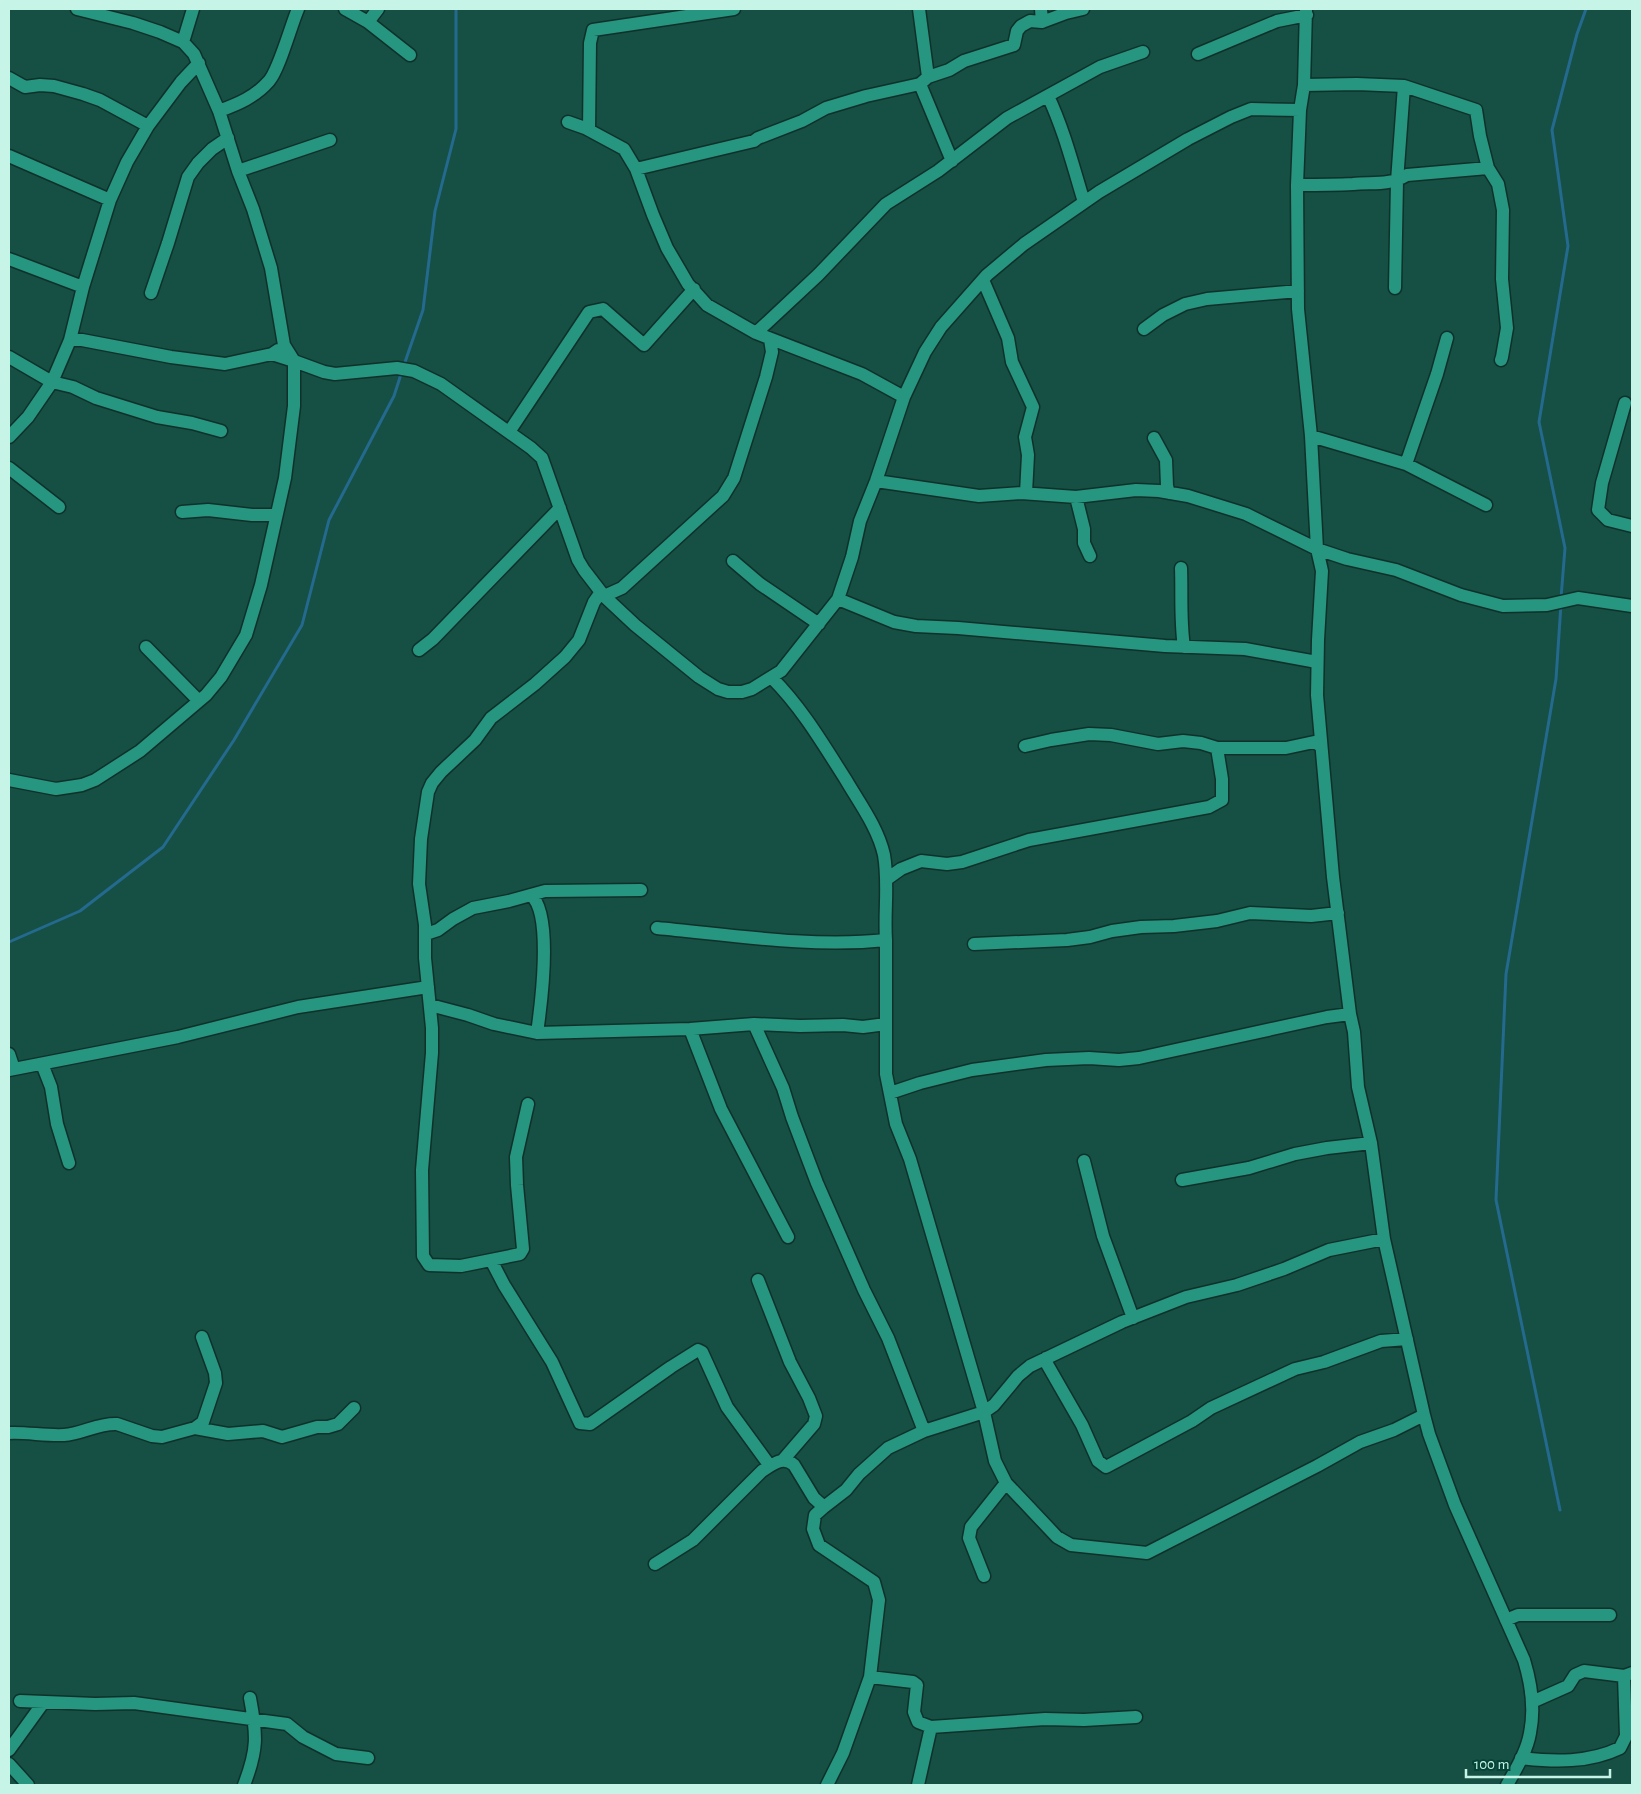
<svg xmlns="http://www.w3.org/2000/svg" width="1641" height="1794" font-family="'Alegreya Sans',sans-serif">
	<style>
		.lines { fill: none; stroke-linecap: round; stroke-linejoin: round }
		.stream { stroke: #246a8f; stroke-width: 3 }
		.minor-casing { stroke: #10312a; stroke-width: 15 }
		.minor { stroke: #269680; stroke-width: 12 }
	</style>
	<rect width="100%" height="100%" fill="#164f43"/>
	<g class="lines">
		<!-- stream -->
		<path class="stream" d="M404,365l19,-55 12,-99 21,-82v-120
			M1561,598l4,-50 -26,-126 29,-176 -16,-116 25,-96 9,-25
			M9,942l71,-31 83,-64 71,-107 68,-115 27,-105 65,-124 8,-25
			M1560,1510l-64,-310 10,-226 50,-295 5,-75"/>
		<!-- minor casing -->
		<g class="minor-casing">
			<path id="minor" d="M77,9l56,14 27,9 23,10 11,12 25,57 19,60 15,38 18,59 13,77 10,16 30,11 11,2 62,-6 17,3 27,13 90,64 11,10 36,102 6,10 20,26 31,29 64,52 19,12 10,3h14l10,-3 29,-18 57,-72 14,-42 8,-36 16,-40 28,-84 21,-45 16,-25 46,-52 37,-31 75,-52 89,-53 43,-22 20,-8 49,1
				M345,9l23,13 42,33
				M919,9l9,68
				M1041,9l1,13
				M1306,9l-2,76 -4,25 -3,75 1,124 13,127 6,113 5,22 -4,69 -1,55 16,182 17,137 4,18 4,55 13,56 13,96 40,176 5,19 26,71 69,155c7,23 11,49 6,73 -3,18 -14,36 -23,52
				M368,22l10,-13
				M183,42l10,-33
				M1198,54l79,-33 30,-6
				M9,78l16,9 15,-2 14,1 29,8 17,6 48,26
				M920,84l32,77
				M1304,85l53,-1 47,2 72,24 4,26 8,32 10,16 5,26 -1,69 5,49 -5,29 -1,3
				M1048,96c16,34 25,70 36,106
				M219,111c19,-7 36,-14 50,-30 10,-11 22,-56 29,-72
				M568,122l17,6 39,21 12,20 17,46 14,33 21,36 19,21 49,28 106,41 42,23
				M589,130l1,-87 3,-13 141,-21
				M9,156l101,44
				M636,169l118,-28 4,-3 44,-17 24,-13 40,-12 54,-12 8,-7 21,-7 15,-9 50,-16 3,-14 4,-5 9,-5 12,1 24,-9 17,-4
				M238,171l92,-31
				M1297,185c19,0 37,0 56,-1 19,-2 36,2 54,-9l81,-7
				M9,259l74,28
				M983,280l25,58 4,24 21,45 -8,30 3,18 -2,38
				M1395,288l2,-107 7,-95
				M151,293l17,-50 20,-66 10,-14 14,-14 16,-11
				M1144,329l19,-14 22,-11 22,-5 91,-8
				M756,333l62,-58 68,-71 52,-33 69,-53 93,-51 43,-15
				M70,340h12l89,17 54,7 47,-10 6,-4
				M9,357l43,25 21,5 23,11 61,19 35,6 29,8
				M1625,403l-23,80 -4,27 10,10 24,6
				M509,432l80,-120 14,-3 41,36 50,-56
				M1311,436l95,28 80,41
				M9,437l19,-20 24,-35 18,-42 13,-53 27,-87 17,-38 21,-36 33,-44 18,-19
				M1154,438l12,22 1,26 2,7
				M1406,464l31,-90 10,-36
				M9,468l50,39
				M876,481l103,15 42,-3 55,4 60,-7 23,1 29,5 58,18 71,35 30,10 49,11 65,25 42,11 44,-1 31,-7 54,8
				M1076,497l8,32v14l6,13
				M182,512l26,-2 44,5h23
				M733,561l27,23 59,40
				M1181,568c1,27 -1,52 3,79
				M604,596l18,-8 101,-92 11,-18 32,-101 6,-25 -2,-13
				M838,599l56,23 22,4 42,2 207,18 80,3 72,13
				M146,647l53,54
				M419,650l14,-11 127,-131
				M1025,746l26,-6 38,-6 22,1 47,9 25,-3 18,2 16,5h69l28,-6 7,4
				M9,780l47,9 26,-4 13,-5 45,-29 66,-56 15,-18 25,-42 15,-50 24,-107 9,-72v-45l-22,-7
				M887,879l14,-10 20,-8 26,3 15,-2 67,-22 180,-33 13,-7v-21l-5,-31
				M531,895c22,19 10,110 6,138
				M657,928c74,7 156,20 229,12 -2,-28 3,-56 -2,-85 -6,-27 -24,-51 -38,-75 -23,-36 -44,-72 -74,-102
				M426,934l12,-4 15,-11 20,-11 36,-7 36,-10 96,-1
				M886,940v134l10,50 14,35 74,253 11,49 11,22 51,54 14,8 76,8 170,-87 43,-24 34,-12 30,-15
				M974,944l93,-4 23,-3 22,-6 29,-4 33,-1 43,-5 33,-8 61,3 27,-3
				M430,1005l38,10 26,9 43,9 153,-4 64,-5 46,2 43,-1 20,2 23,-3
				M754,1024l29,64 9,29 25,66 47,107 24,48 36,93
				M690,1029l31,80 67,128
				M9,1054l5,15
				M42,1064l9,23 6,37 12,39
				M9,1070l169,-33 120,-30 130,-20
				M890,1093l30,-10 52,-13 74,-10 43,-2 30,2 20,-2 188,-41 23,-3
				M528,1104l-12,53 1,28 6,64 -3,5 -59,12 -32,-1 -6,-9 -1,-86 10,-117v-25l-7,-70v-33l-6,-41 2,-45 7,-47 4,-9 9,-11 34,-32 16,-22 44,-34 30,-27 14,-17 15,-38 7,-10
				M1084,1161l19,75 30,82
				M1182,1180l67,-12 46,-14 32,-6 44,-5
				M491,1260l13,25 48,77 28,61 10,1 81,-57 27,-17 4,2 25,55 43,59
				M758,1280l32,82 19,36 7,18 -2,8 -31,36
				M1046,1358l1,6 35,61 16,36 8,6 86,-46 19,-13 84,-39 29,-7 57,-21 26,-2
				M195,1428l33,6 35,-3 19,6 35,-10h11l10,-3 16,-16
				M9,1433c18,-1 36,3 55,2 18,-1 34,-12 53,-11l35,12 10,1 33,-9 8,-6 13,-39 -1,-10 -13,-36
				M824,1507l-9,8 -2,14 6,16 55,37 5,18 -9,77 -27,76 -16,32
				M655,1564l38,-24 69,-69c10,-6 21,-16 32,-6l20,33 10,9 22,-17 13,-16 29,-26 36,-17 60,-19 10,-7 24,-29 12,-10 92,-44 64,-25 51,-12 47,-16 45,-19 55,-11
				M984,1576l-15,-38 2,-11 35,-44
				M1506,1620l12,-5h92
				M870,1677l43,5 4,3 -3,27 4,10 13,5 114,-8 39,1 52,-3
				M20,1701l75,3 39,-1 153,21 16,13 33,17 32,4
				M1532,1702l36,-16 7,-11 9,-4 40,5 8,-3
				M9,1750l34,-47
				M1521,1758c33,4 68,5 99,-10l6,-12 -2,-60
				M9,1764l19,21
				M244,1785c14,-36 13,-50 6,-87
				M918,1785l13,-58"/>
		</g>
		<!-- minor -->
		<use href="#minor" class="minor"/>
	</g>
	<!-- border -->
	<rect width="1641" height="1794" fill="none" stroke="#c6f5e8" stroke-width="20"/>
	<!-- scale -->
	<path d="M1466 1769v8h144v-8" fill="none" stroke="#c6f5e8" stroke-width="2.5"/>
	<text x="1474" y="1769" font-size="15" fill="#c6f5e8" stroke="#064438" stroke-width="4" paint-order="stroke">100 m</text>
</svg>
